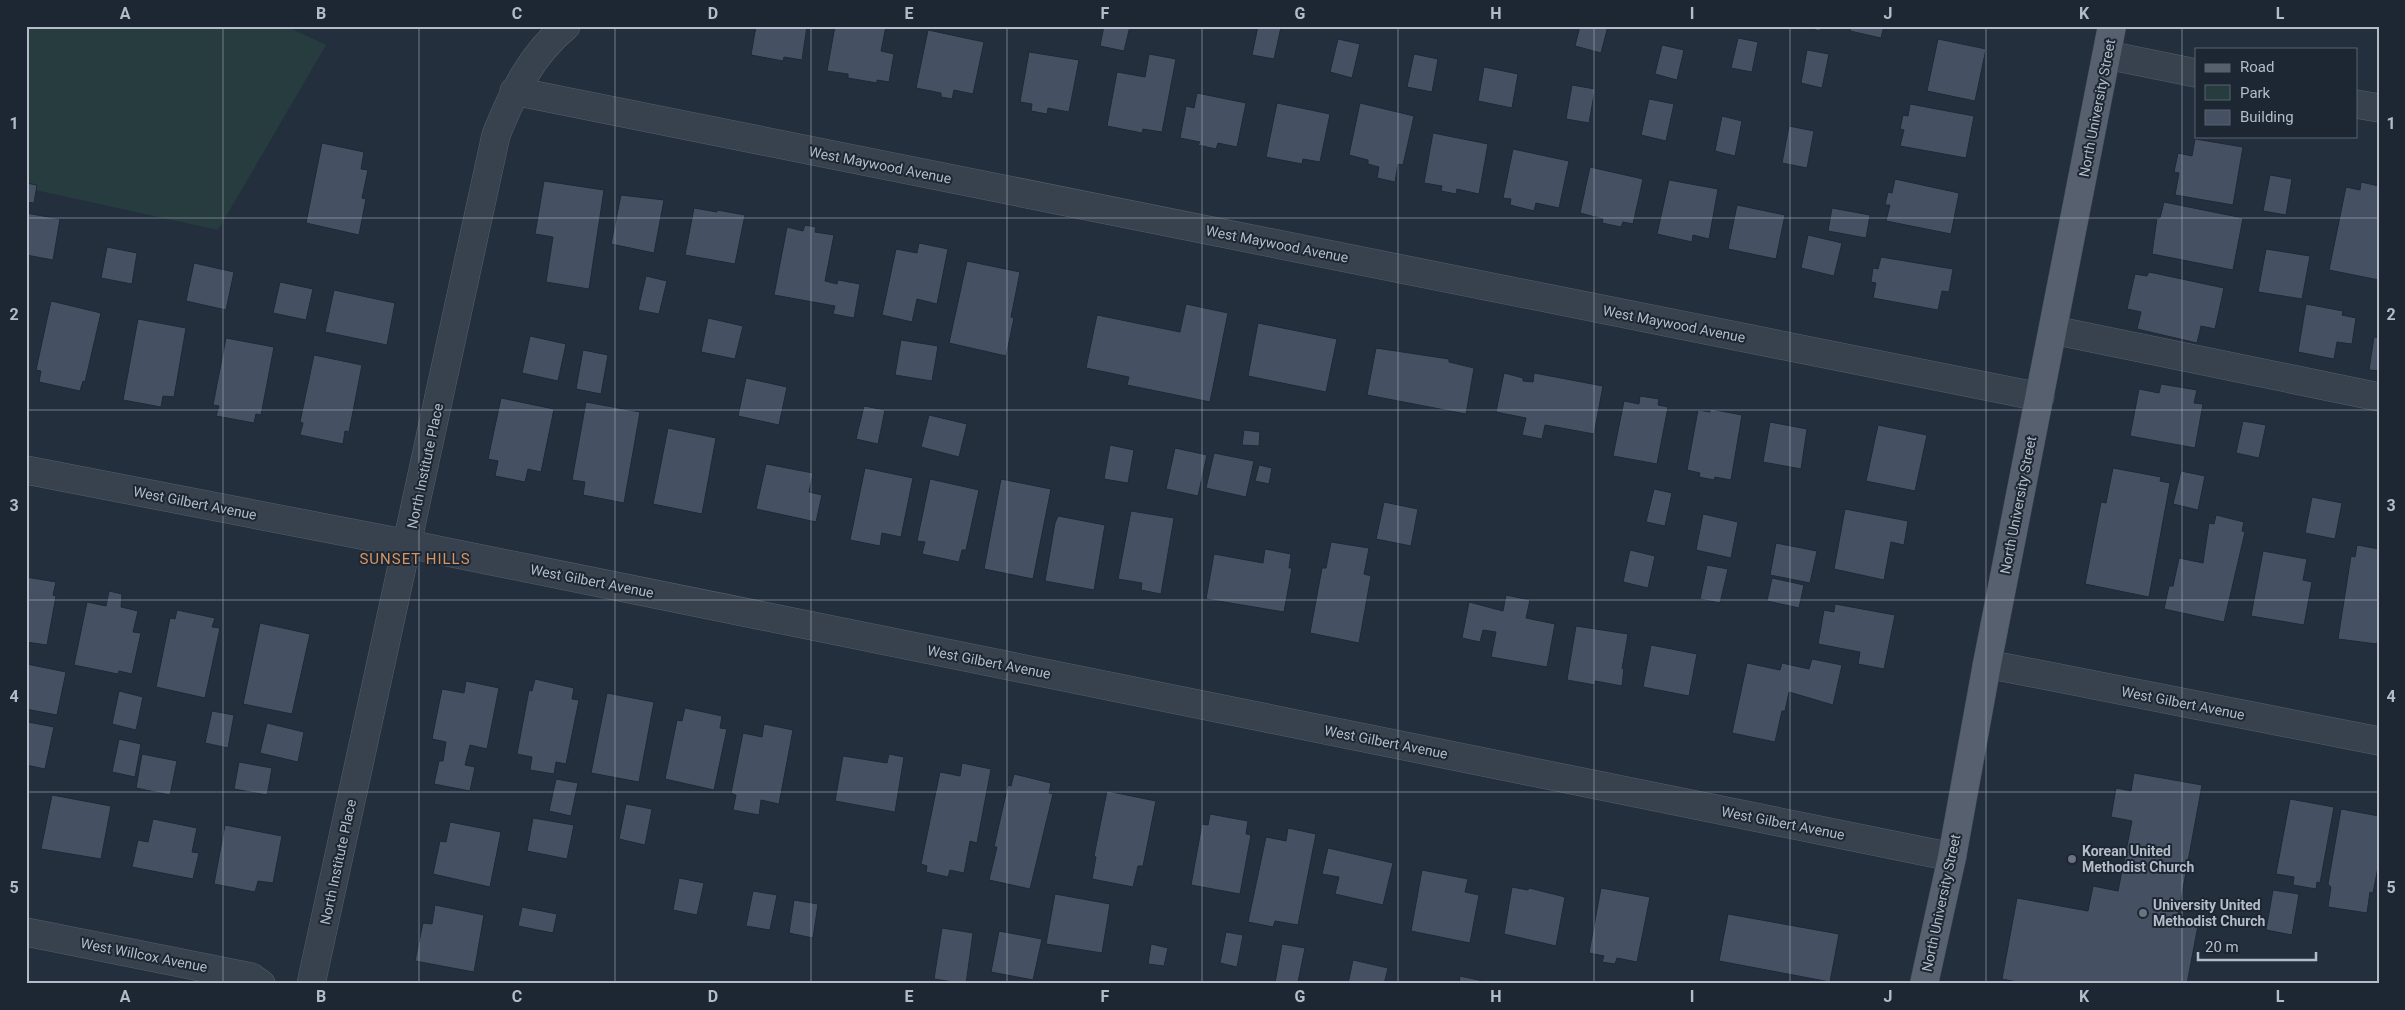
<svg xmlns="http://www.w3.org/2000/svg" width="2405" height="1010" font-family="Roboto,sans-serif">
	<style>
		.green { fill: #263c3f }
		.building { fill: #455162; stroke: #1f2835 }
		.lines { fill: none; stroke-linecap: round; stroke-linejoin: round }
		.minor-casing { stroke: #565f6c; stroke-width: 29 }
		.major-casing { stroke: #414a57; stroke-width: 29 }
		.minor { stroke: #38414e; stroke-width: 28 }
		.major { stroke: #56606e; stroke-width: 28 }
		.grid { fill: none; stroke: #b4bcc9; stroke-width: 1; stroke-opacity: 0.55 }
		.worship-dot { fill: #6b7280; stroke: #1d2633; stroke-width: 2 }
		.labels { text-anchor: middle; stroke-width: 4; stroke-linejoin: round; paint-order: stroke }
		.street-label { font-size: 14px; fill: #b4bcc9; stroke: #1d2633 }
		.poi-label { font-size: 14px; font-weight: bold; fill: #b4bcc9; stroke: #1d2633; text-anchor: start }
		.neighbourhood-label { font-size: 15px; letter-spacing: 1px; fill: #d59563; stroke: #1d2633 }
		.neatline { fill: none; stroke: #b4bcc9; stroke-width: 2 }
		.grid-label { font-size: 16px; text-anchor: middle; font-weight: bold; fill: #b4bcc9 }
	</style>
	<rect width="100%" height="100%" fill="#242f3e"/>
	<!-- green -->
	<path class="green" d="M26,26h260l40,19 -108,185 -192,-42z"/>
	<!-- building -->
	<path class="building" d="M756,26h51l-5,34 -18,-3 -1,4 -32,-6z
		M835,26h51l-5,25 13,3 -5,28 -12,-2v3l-29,-5v-4l-21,-3z
		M1104,26h26l-6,25 -24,-5z
		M1258,26l23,1 -7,32 -22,-4z
		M1580,26h28l-7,27 -26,-7z
		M1799,26h22l-1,5z
		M1851,26h33l-3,12 -31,-7z
		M928,30l56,12 -11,52 -19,-4 -2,9 -11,-2v-4l-25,-5z
		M1738,38l20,4 -6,30 -21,-4z
		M1338,39l22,5 -8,34 -22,-6z
		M1938,39l48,10 -11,52 -48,-10z
		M1662,45l22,5 -7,30 -22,-6z
		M1807,50l22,4 -7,34 -21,-5z
		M1029,52l50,8 -10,52 -21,-4 -1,6 -16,-3 1,-7 -12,-2z
		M1149,54l27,5 -14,73 -19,-3 -1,4 -35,-7 10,-54 28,5z
		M1414,54l24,5 -6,33 -25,-5z
		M1484,67l34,7 -6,34 -34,-7z
		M1572,85l23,4 -6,34 -23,-4z
		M1197,93l49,10 -9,44 -19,-4 -2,6 -18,-4 2,-3 -20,-4 6,-32 8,2z
		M1649,99l25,5 -8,37 -25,-6z
		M1277,103l53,11 -10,48 -17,-3 -1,5 -36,-7z
		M1360,103l54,13 -11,49 -5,-1 -3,18 -18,-4 2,-11 -11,-3v-4l-19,-5z
		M1910,104l64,12 -8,42 -66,-12 4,-16 -4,-1 3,-14 5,1z
		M1722,116l20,5 -7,35 -20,-5z
		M1789,126l25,5 -7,37 -25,-5z
		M1433,133l55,11 -9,50 -22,-5 -1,5 -15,-3 1,-5 -18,-3z
		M2195,139l48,8 -10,58 -58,-10 4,-22 -5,-1 4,-19 14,3z
		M322,143l42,9 -3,17 7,1 -6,28 4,1 -7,36 -53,-12z
		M1513,149l56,12 -10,47 -23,-5 -2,8 -24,-6 1,-6 -8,-1z
		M1590,167l53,12 -10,45 -10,-2 -2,5 -19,-4 1,-4 -23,-6z
		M2270,175l22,4 -6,36 -23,-4z
		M1895,179l64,14 -8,41 -65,-13 4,-16h-5l3,-13 4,1z
		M1669,180l49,9 -9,50 -16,-4 -1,7 -35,-8z
		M544,181l60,9 -15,99 -43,-7 7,-45 -18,-3z
		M2361,182l18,4v94l-50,-10 17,-83 14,3z
		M26,183l11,2 -3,18 -8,-1z
		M621,195l43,5 -10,53 -43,-9z
		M2164,202l79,16 -10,52 -81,-16 5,-36h3z
		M1737,205l48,10 -9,44 -48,-10z
		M694,208l23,4v-2l28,5 -10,49 -50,-9z
		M1832,208l38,7 -4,23 -38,-7z
		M26,213l34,6 -7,41 -27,-5z
		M805,225l11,2 -1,5 19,3 -9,46 12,3 1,-4 22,4 -6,34 -21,-4 2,-8 -61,-11 13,-68 16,4z
		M1808,235l34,8 -8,33 -33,-8z
		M919,243l29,6 -11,55 -20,-5 -5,23 -30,-7 14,-66 21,4z
		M107,247l30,6 -5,31 -31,-6z
		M2266,249l44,7 -8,43 -44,-7z
		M1881,257l72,12 -4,23 -7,-1 -4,19 -65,-12 3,-15 -5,-1 2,-14 5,1z
		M967,261l53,11 -9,45 3,1 -8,38 -57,-13z
		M194,263l40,9 -8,38 -40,-9z
		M2149,272l75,16 -9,41 -14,-3 -4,17 -60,-14 4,-17 -14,-3 8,-35 12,2z
		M646,276l21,5 -8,33 -21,-4z
		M280,282l33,7 -7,31 -33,-7z
		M334,290l61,13 -8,42 -62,-13z
		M51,301l50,12 -16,69 -2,-1 -3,10 -41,-9 2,-11 -5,-1z
		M1186,304l42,9 -18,89 -83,-17 2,-8 -43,-9 11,-53 83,17z
		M2306,304l37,7 -1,4 14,3 -4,26 -15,-2 -3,17 -36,-7z
		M708,318l35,8 -8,33 -34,-7z
		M138,319l48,9 -12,69 -11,-1 -2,11 -38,-7z
		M1258,323l79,16 -11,53 -78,-16z
		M530,336l36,8 -8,37 -36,-8z
		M2374,337l5,1v33l-10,-1z
		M226,338l48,9 -13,68 -5,-1 -2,9 -38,-7 3,-10 -6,-1z
		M901,340l37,6 -6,35 -37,-6z
		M1376,348l73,11v3l25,6 -8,46 -99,-19z
		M583,350l25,5 -7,39 -25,-5z
		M314,355l48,10 -13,67 -4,-1 -2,13 -43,-9 3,-12 -3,-1z
		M1504,373l19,5v3l10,1 1,-9 69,13 -9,48 -49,-9 -3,14 -20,-4 4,-17 -30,-6z
		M746,378l41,9 -8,38 -41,-9z
		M2161,384l36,6 -3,13 9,1 -8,44 -65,-12 9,-47 20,4z
		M1640,396l19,3 -1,6 10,2 -11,57 -44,-8 11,-55 15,3z
		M501,398l53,11 -13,63 -13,-3 -3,13 -30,-6 3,-15 -10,-2z
		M586,402l54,10 -16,91 -41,-8 2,-13 -13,-2z
		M864,406l21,4 -7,34 -22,-5z
		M1710,409l32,6 -11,65 -16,-3 -1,3 -15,-3 1,-4 -13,-3 11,-60 12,2z
		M929,415l38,9 -8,33 -38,-10z
		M2243,421l23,4 -7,33 -23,-5z
		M1770,422l37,7 -6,40 -38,-7z
		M1878,425l49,10 -12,56 -49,-10z
		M668,428l48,10 -14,76 -49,-10z
		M1244,430l16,2 -1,14 -17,-1z
		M1110,445l24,5 -6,33 -24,-4z
		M1175,448l32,7 -9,41 -32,-7z
		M1214,453l40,8 -8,36 -40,-9z
		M766,464l47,9 -4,19 13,3 -6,27 -60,-13z
		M1259,465l13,3 -3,16 -14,-3z
		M865,468l48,10 -12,59 -19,-4 -2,13 -30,-6z
		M2113,468l48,9 -1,4 10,2 -21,114 -64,-13 16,-82 5,1z
		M2181,471l24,5 -7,34 -25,-6z
		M930,479l49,11 -13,60h-4l-3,12 -37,-8 3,-12 -8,-1z
		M1001,479l50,10 -18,90 -49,-10z
		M1654,489l18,4 -7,33 -19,-4z
		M2312,497l30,6 -7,36 -30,-6z
		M1384,502l34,7 -7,37 -35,-7z
		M1845,509l63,12 -4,24 -13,-3 -7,38 -50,-11z
		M1131,511l43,7 -13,76 -20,-4 1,-7 -24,-4z
		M1703,514l35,8 -7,36 -35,-8z
		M2216,515l28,7 -2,9 3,1 -21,90 -60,-13 5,-23h4l6,-28 24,5 6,-40 5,1z
		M1058,516l47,9 -11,65 -49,-9 10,-58z
		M1331,542l38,6 -5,26 7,2 -12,67 -49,-10 12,-65h4z
		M1776,543l41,8 -7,32 -40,-8z
		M2357,545l22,4v81l-2,14 -39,-5 13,-83 4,1z
		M1265,549l26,5 -2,14h3l-8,44 -78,-13 8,-45 49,9z
		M1630,550l25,6 -7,32 -25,-6z
		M2263,551l44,8 -4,21 9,2 -8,43 -53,-9z
		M1707,565l21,4 -8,34 -20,-4z
		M26,577l30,5 -3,13 3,1 -9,49 -21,-3z
		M1772,578l32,7 -5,23 -32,-7z
		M109,591l13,3 -1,13 17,4 -5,21 8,1 -9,41 -13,-3 -1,3 -44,-9 13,-63 19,4z
		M1506,595l24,5 -4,18 29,6 -8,43 -56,-10 5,-25 -13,-2 -3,12 -18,-4 7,-36 34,9z
		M1835,604l60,11 -11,54 -26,-5 2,-12 -42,-8 6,-34 10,2z
		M177,610l38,8 -3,9 8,1 -15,70 -49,-11 14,-69 5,1z
		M260,623l50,11 -18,80 -49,-10z
		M1576,626l52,8 -6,35 2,-1 -2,18 -27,-5v4l-28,-5z
		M1651,645l46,9 -8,42 -46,-9z
		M1812,659l30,6 -9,40 -44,-13 -4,19h-3l-7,31 -43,-9 15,-70 33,7 2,-7 27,6z
		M27,664l39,8 -9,43 -31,-6z
		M535,679l39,9 -2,11 7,1 -13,64 -10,-2 -2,12 -24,-4 2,-13 -15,-3 12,-64 3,1z
		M466,681l33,7 -12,61 -17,-4 -5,20 10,2 -5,24 -36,-7 5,-23h4l3,-19 -14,-3 10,-50 22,4z
		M119,691l24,6 -7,33 -24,-6z
		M607,693l47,9 -15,80 -48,-9z
		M685,708l37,8 -2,12 7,1 -13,61 -49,-11 12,-59 5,1z
		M212,711l22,4 -6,33 -23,-5z
		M28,722l26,5 -9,42 -19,-4z
		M267,723l37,9 -6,30 -38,-9z
		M764,724l29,6 -14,74 -18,-4 -2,15 -26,-5 3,-15 -5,-2 12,-60 19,4z
		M119,739l22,5 -6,33 -23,-5z
		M142,754l35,7 -7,34 -34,-7z
		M889,754l15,3 -9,55 -60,-11 8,-45 44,7z
		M239,762l33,6 -5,27 -33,-6z
		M962,763l29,6 -14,74 -7,-2 -6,32 -14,-3 -2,7 -22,-5 1,-6 -6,-2 19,-92 20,4z
		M2134,773l68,12 -24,131 21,4 -12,64h-160l-25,-5 15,-81 71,13 5,-25 25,5 14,-70 -21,-4 5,-29 15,3z
		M1014,774l37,9 -2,10 4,1 -23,95 -41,-9 8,-33h-3l14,-62 3,1z
		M556,779l22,4 -7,33 -22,-5z
		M1107,791l49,10 -13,65h-5l-5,21 -41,-8 4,-22 -2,-1z
		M52,795l59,11 -10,53 -60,-10z
		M2290,799l44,8 -14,76 -3,-1 -1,7 -23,-4 1,-8 -18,-3z
		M626,804l26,5 -7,36 -26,-6z
		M2341,809l38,7v46l-6,31 -3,-1 -3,21 -39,-6 3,-20 -3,-3z
		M1210,814l38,7 -2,13 5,1 -11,59 -49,-9 11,-61 6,1z
		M533,818l41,7 -7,34 -40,-8z
		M153,819l44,9 -5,24 7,1 -6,26 -61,-12 6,-27 10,2z
		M450,822l51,10 -11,55 -57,-13 7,-33 6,1z
		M225,825l57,11 -9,47 -15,-2 -3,11 -41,-8z
		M1288,828l28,6 -18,91 -23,-4 -2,6 -25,-5 18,-85 20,4z
		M1328,848l65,15 -10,42 -48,-11 4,-17 -17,-3z
		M1422,870l46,9 -3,13 14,3 -9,48 -59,-12z
		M679,878l25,5 -7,32 -24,-5z
		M1512,887l16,3 1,-2 36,9 -9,49 -52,-12z
		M1601,888l49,9 -13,65 -20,-4 -2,6 -13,-2 2,-6 -15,-3z
		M2273,890l26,4 -7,41 -26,-5z
		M753,891l24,4 -7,35 -24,-4z
		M1055,894l55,10 -8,49 -56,-9z
		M794,900l24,4 -5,34 -24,-5z
		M435,905l49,10 -10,57 -59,-11 8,-38 9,1z
		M522,907l35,7 -4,19 -35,-7z
		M1728,914l111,20 -9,48 -111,-21z
		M942,928l31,5 -7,51 -32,-5z
		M999,931l43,8 -9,41 -42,-8z
		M1226,932l17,3 -6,32 -17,-4z
		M1151,944l17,4 -4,18 -16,-2z
		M1282,944l23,4 -7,34h-3l-1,2 -19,-1z
		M1353,960l35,8 -4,16h-36z
		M1460,976l23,5v3h-24z"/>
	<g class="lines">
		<!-- minor casing -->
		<g class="minor-casing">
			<path id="minor" d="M2107,55l89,18
				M514,91l1526,306
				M2356,104l23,4
				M2053,330l326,67
				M26,470l382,74 1544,313
				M1987,664l392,77
				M26,932l225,45 10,7
				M311,984l185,-849c17,-42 34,-79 70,-109"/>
		</g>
		<!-- major casing -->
		<g class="major-casing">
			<path id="major" d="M1924,984l28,-127 35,-193 125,-638"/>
		</g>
		<!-- minor -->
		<use href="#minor" class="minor"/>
		<!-- major -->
		<use href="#major" class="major"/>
	</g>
	<!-- grid -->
	<path class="grid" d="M223,26v958M419,26v958M615,26v958M811,26v958M1007,26v958M1202,26v958M1398,26v958M1594,26v958M1790,26v958M1986,26v958M2182,26v958M26,218h2353M26,410h2353M26,600h2353M26,792h2353"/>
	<!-- markers -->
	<g class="worship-dot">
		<circle cx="2072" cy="859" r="5"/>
		<circle cx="2143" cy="913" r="5"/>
	</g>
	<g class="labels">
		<!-- street labels -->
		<g class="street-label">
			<text transform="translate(2097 108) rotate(-79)" y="5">North University Street</text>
			<text transform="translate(880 165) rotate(11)" y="5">West Maywood Avenue</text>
			<text transform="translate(1277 244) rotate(11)" y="5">West Maywood Avenue</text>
			<text transform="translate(1674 324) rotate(11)" y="5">West Maywood Avenue</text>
			<text transform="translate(425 466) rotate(-78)" y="5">North Institute Place</text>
			<text transform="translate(195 503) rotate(11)" y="5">West Gilbert Avenue</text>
			<text transform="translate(2018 505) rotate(-79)" y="5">North University Street</text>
			<text transform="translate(592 581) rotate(11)" y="5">West Gilbert Avenue</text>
			<text transform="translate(989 662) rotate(11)" y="5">West Gilbert Avenue</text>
			<text transform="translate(2183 703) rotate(11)" y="5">West Gilbert Avenue</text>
			<text transform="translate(1386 742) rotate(11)" y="5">West Gilbert Avenue</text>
			<text transform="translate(1783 823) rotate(11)" y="5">West Gilbert Avenue</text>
			<text transform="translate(338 862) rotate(-78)" y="5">North Institute Place</text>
			<text transform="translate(1941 903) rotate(-78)" y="5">North University Street</text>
			<text transform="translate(144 955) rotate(11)" y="5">West Willcox Avenue</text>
		</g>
		<!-- poi labels -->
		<g class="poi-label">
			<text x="2082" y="856">Korean United<tspan x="2082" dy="16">Methodist Church</tspan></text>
			<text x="2153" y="910">University United<tspan x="2153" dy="16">Methodist Church</tspan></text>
		</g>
		<!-- neighbourhood labels -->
		<g class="neighbourhood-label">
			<text x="415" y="564">SUNSET HILLS</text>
		</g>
	</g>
	<!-- border -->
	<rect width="2405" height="1010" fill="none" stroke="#1d2633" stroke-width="55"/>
	<!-- legend -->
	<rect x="2195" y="48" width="162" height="90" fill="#1d2633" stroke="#59626f"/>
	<rect x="2205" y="64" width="25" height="8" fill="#56606e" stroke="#59626f"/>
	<text x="2240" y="72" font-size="15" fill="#b4bcc9">Road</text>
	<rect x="2205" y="85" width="25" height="15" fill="#263c3f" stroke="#59626f"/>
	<text x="2240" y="98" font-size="15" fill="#b4bcc9">Park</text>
	<rect x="2205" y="110" width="25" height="15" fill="#455162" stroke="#59626f"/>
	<text x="2240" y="122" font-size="15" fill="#b4bcc9">Building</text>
	<!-- scale -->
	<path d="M2198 952v8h118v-8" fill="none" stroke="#b4bcc9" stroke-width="2.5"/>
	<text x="2205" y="952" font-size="15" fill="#b4bcc9" stroke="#1d2633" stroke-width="4" paint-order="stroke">20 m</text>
	<rect x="28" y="28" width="2350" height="954" class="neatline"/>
	<g class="grid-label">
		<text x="125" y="19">A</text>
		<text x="321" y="19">B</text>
		<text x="517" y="19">C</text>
		<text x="713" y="19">D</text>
		<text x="909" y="19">E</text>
		<text x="1105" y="19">F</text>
		<text x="1300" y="19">G</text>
		<text x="1496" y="19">H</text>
		<text x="1692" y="19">I</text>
		<text x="1888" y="19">J</text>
		<text x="2084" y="19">K</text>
		<text x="2280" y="19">L</text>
		<text x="14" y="129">1</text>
		<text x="2391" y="129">1</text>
		<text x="14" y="320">2</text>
		<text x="2391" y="320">2</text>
		<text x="14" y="511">3</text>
		<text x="2391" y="511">3</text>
		<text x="14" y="702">4</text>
		<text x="2391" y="702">4</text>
		<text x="14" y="893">5</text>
		<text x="2391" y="893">5</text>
		<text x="125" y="1002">A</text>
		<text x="321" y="1002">B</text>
		<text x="517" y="1002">C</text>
		<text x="713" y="1002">D</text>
		<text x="909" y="1002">E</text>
		<text x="1105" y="1002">F</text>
		<text x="1300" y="1002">G</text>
		<text x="1496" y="1002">H</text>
		<text x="1692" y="1002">I</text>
		<text x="1888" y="1002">J</text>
		<text x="2084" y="1002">K</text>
		<text x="2280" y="1002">L</text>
	</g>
</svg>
